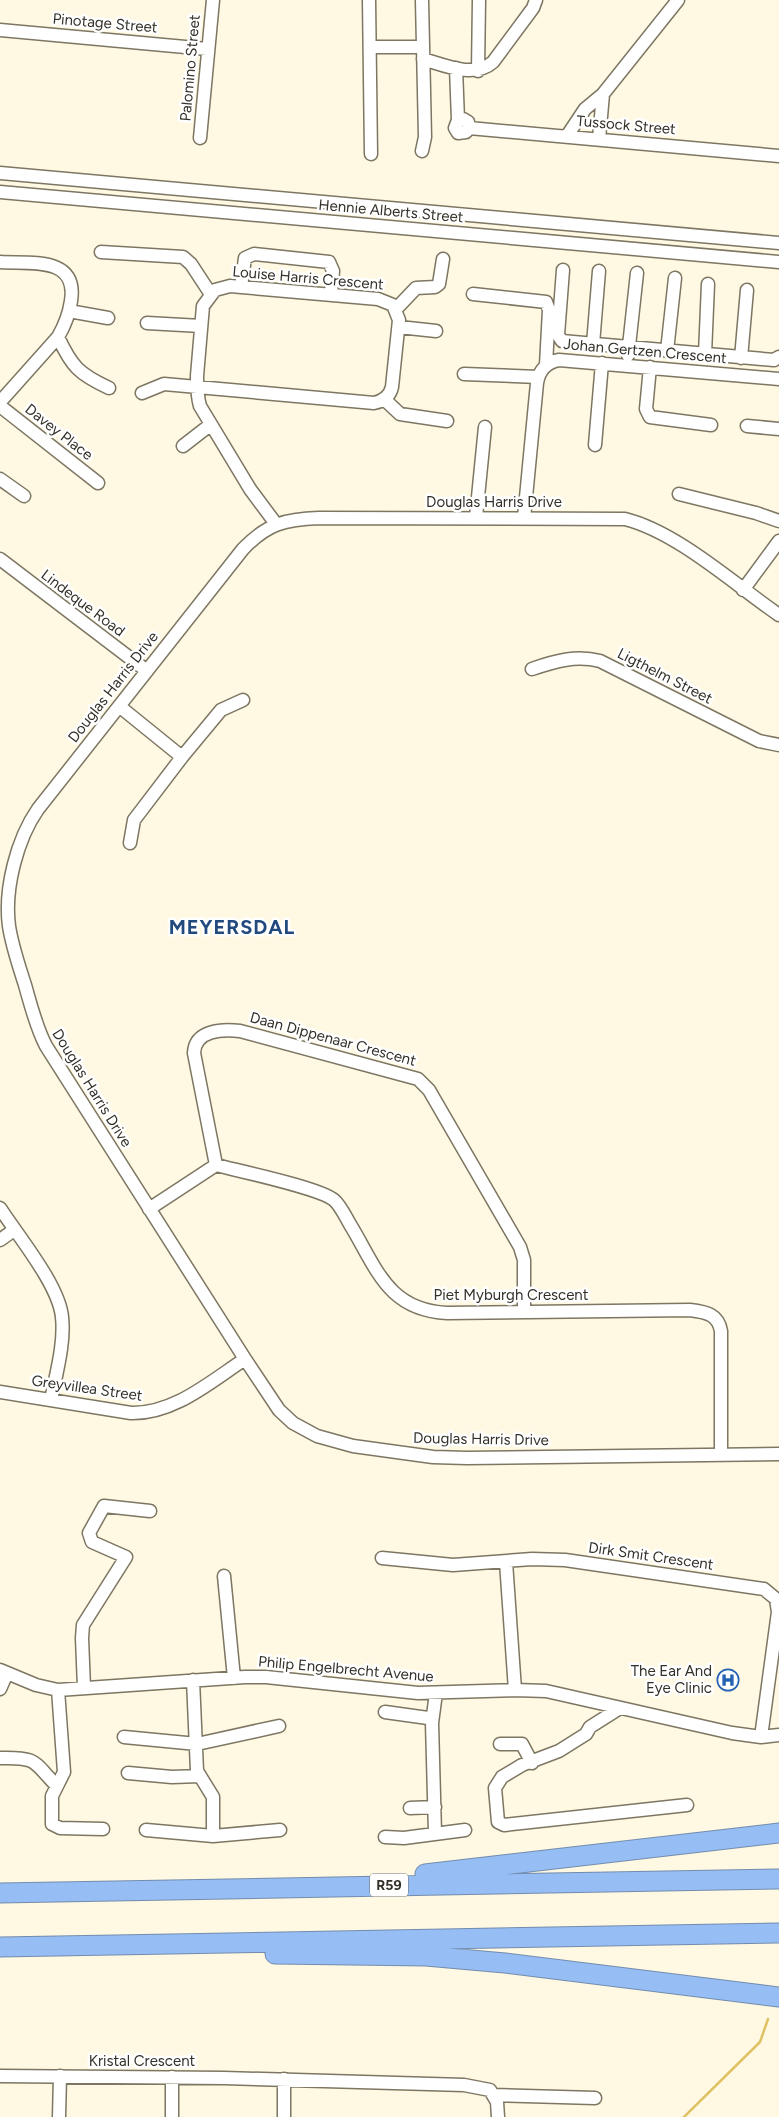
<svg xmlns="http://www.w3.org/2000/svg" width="779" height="2117" font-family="Figtree,sans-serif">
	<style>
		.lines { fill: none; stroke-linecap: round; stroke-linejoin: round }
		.stream { stroke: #dec264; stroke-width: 2.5 }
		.minor-casing { stroke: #7c7662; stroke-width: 15 }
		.highway-casing { stroke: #738cad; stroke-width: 21 }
		.minor { stroke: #fff; stroke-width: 12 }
		.highway { stroke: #96bef5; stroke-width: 19 }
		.labels { text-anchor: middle; stroke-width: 5; stroke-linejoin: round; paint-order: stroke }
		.shield { fill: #fff; stroke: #706e68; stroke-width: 1 }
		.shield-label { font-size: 14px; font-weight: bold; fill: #333028 }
		.street-label { font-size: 15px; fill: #333028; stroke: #fff }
		.poi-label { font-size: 15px; fill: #333028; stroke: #fff; text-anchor: end }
		.district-label { font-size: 20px; font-weight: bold; letter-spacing: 1px; fill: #22497e; stroke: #fff }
	</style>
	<rect width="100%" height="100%" fill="#fff8e2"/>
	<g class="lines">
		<!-- stream -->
		<path class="stream" d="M684,2117l76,-75 8,-23"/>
		<!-- minor casing -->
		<g class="minor-casing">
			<path id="minor" d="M369,0l2,154
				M422,0l3,137 -3,14
				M0,30l207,19
				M370,47h53
				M423,59c21,6 51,20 70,3l40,-54 3,-8
				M456,68l2,52 -3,8 3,5 8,-1 3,-4 -1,-6 -5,-3 -5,1
				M478,71l1,-71
				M469,128l310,28
				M567,136l18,-27 18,-15 75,-94
				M200,138l13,-138
				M599,139l4,-45
				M0,173l779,70
				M0,192l779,70
				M101,252l82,5 8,7 19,29
				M0,262c31,2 78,-6 71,39 -2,14 -6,24 -13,36l-58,65
				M563,270l-5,65 4,6 212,19 5,-3
				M241,287l4,-29 9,-4 75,8 4,9 -2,23
				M473,294l73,8 3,8 -3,55
				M396,309l20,-21 19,-1 4,-3 4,-25
				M69,311l39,7
				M147,323l54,3
				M399,327l37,4
				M58,337c14,30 21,37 51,51
				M593,344l6,-73
				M667,351l8,-73
				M705,354l3,-70
				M628,355l9,-82
				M741,358l6,-68
				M650,367l-4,42 4,8 61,8
				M464,374l74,3
				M142,393l22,-9 210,19c9,-2 16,-7 18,-16l7,-67 -6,-15 -15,-6 -148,-13 -15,4 -12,16 -6,70c0,10 0,20 3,30l50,83 26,35
				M384,399l16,15 47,7
				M0,406l98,77
				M747,426l32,3
				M595,445l7,-82
				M183,446l27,-21
				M0,479l24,17
				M679,494l77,19 23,8
				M476,517l9,-90
				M524,518l13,-135c2,-13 10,-21 22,-23l220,19
				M0,559l147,112
				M743,590l36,-49
				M779,615c-45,-31 -102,-83 -154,-96l-306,-1c-34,1 -52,6 -76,31l-205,260c-21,30 -34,80 -29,117 3,20 10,40 16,59 6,21 11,42 21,61l199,313 34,51 14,13 24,13 36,10 80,11 34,1 312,-4
				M532,669c23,-8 44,-14 68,-8l159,80 20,4
				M119,706l63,51 39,-47 22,-10
				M130,843l4,-23 48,-63
				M216,1165l-22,-112c1,-23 28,-24 46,-22l178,48 11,11 91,157 4,13v52
				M0,1208c18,28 59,77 62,109 3,26 -6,57 -11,83
				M149,1209l67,-44c23,6 104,23 118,35 7,6 12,18 17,26 26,43 37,84 96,87l243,-3c16,2 28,4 31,21v124
				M0,1240l14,-10
				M0,1392l131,21c43,1 79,-31 114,-54
				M382,1558l71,7 79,-6 33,1 199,29 12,10 2,13 -17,125
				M506,1562l9,128
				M224,1576l10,102
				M0,1670l36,15 22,5 187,-13h21l152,16 97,-3 31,1 186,42 29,4 18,-2
				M193,1680l4,91 16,26v39l67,-6
				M84,1688l-2,-50 1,-13 43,-68 -34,-15 -3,-9 15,-27 46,5
				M0,1689l7,-16
				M58,1690l6,82 -12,24v28l8,4 43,1
				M620,1708l-30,19 -4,7 -27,17 -37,14 -20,12 -7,11 3,34 6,3 183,-20
				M385,1712l43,6
				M124,1737l73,7 82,-18
				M500,1744h22l10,19
				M0,1758c39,-1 33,4 57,28
				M128,1773l44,4 28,-1
				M410,1808l25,-1
				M146,1830l67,6
				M435,1833l-3,-110 4,-30
				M385,1837l19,1 61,-8
				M0,2076l224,2 240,7 26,5 7,12 1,15
				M494,2095l101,3
				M59,2117l1,-41
				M172,2117v-40
				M284,2117v-38"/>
		</g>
		<!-- highway casing -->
		<g class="highway-casing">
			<path id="highway" d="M425,1874l354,-41
				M0,1893l779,-14
				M0,1947l779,-14
				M275,1954l151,2 79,7 274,34"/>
		</g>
		<!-- minor -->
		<use href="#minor" class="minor"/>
		<!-- highway -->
		<use href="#highway" class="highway"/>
	</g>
	<!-- icons -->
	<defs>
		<g id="hospital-ring" transform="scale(1.125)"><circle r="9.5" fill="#fff" stroke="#2463b4" stroke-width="1.5"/><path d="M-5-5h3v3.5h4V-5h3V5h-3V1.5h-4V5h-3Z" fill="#2463b4"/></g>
	</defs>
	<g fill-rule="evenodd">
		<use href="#hospital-ring" x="728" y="1680"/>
	</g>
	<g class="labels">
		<!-- shield labels -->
		<rect class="shield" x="370" y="1873.5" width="38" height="23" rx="4"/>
		<g class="shield-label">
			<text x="389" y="1890">R59</text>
		</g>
		<!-- street labels -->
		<g class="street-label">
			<text transform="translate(105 23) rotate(5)" y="5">Pinotage Street</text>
			<text transform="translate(190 68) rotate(-85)" y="5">Palomino Street</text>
			<text transform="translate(626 125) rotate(5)" y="5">Tussock Street</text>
			<text transform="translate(391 211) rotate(5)" y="5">Hennie Alberts Street</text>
			<text transform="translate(308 278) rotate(5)" y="5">Louise Harris Crescent</text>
			<text transform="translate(645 351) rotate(5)" y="5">Johan Gertzen Crescent</text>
			<text transform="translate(59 432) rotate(38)" y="5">Davey Place</text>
			<text x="494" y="507">Douglas Harris Drive</text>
			<text transform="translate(83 603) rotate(37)" y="5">Lindeque Road</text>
			<text transform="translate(665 676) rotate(27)" y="5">Ligthelm Street</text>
			<text transform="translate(113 687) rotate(-52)" y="5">Douglas Harris Drive</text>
			<text transform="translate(333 1039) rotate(15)" y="5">Daan Dippenaar Crescent</text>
			<text transform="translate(92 1088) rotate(58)" y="5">Douglas Harris Drive</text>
			<text x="511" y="1300">Piet Myburgh Crescent</text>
			<text transform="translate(87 1388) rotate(8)" y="5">Greyvillea Street</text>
			<text transform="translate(481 1439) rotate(1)" y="5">Douglas Harris Drive</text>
			<text transform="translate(651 1556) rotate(8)" y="5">Dirk Smit Crescent</text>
			<text transform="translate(346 1669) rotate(5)" y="5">Philip Engelbrecht Avenue</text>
			<text x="142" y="2066">Kristal Crescent</text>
		</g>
		<!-- poi labels -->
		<g class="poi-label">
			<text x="712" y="1676">The Ear And<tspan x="712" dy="17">Eye Clinic</tspan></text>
		</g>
		<!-- district labels -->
		<g class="district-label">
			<text x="232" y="934">MEYERSDAL</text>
		</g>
	</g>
</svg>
